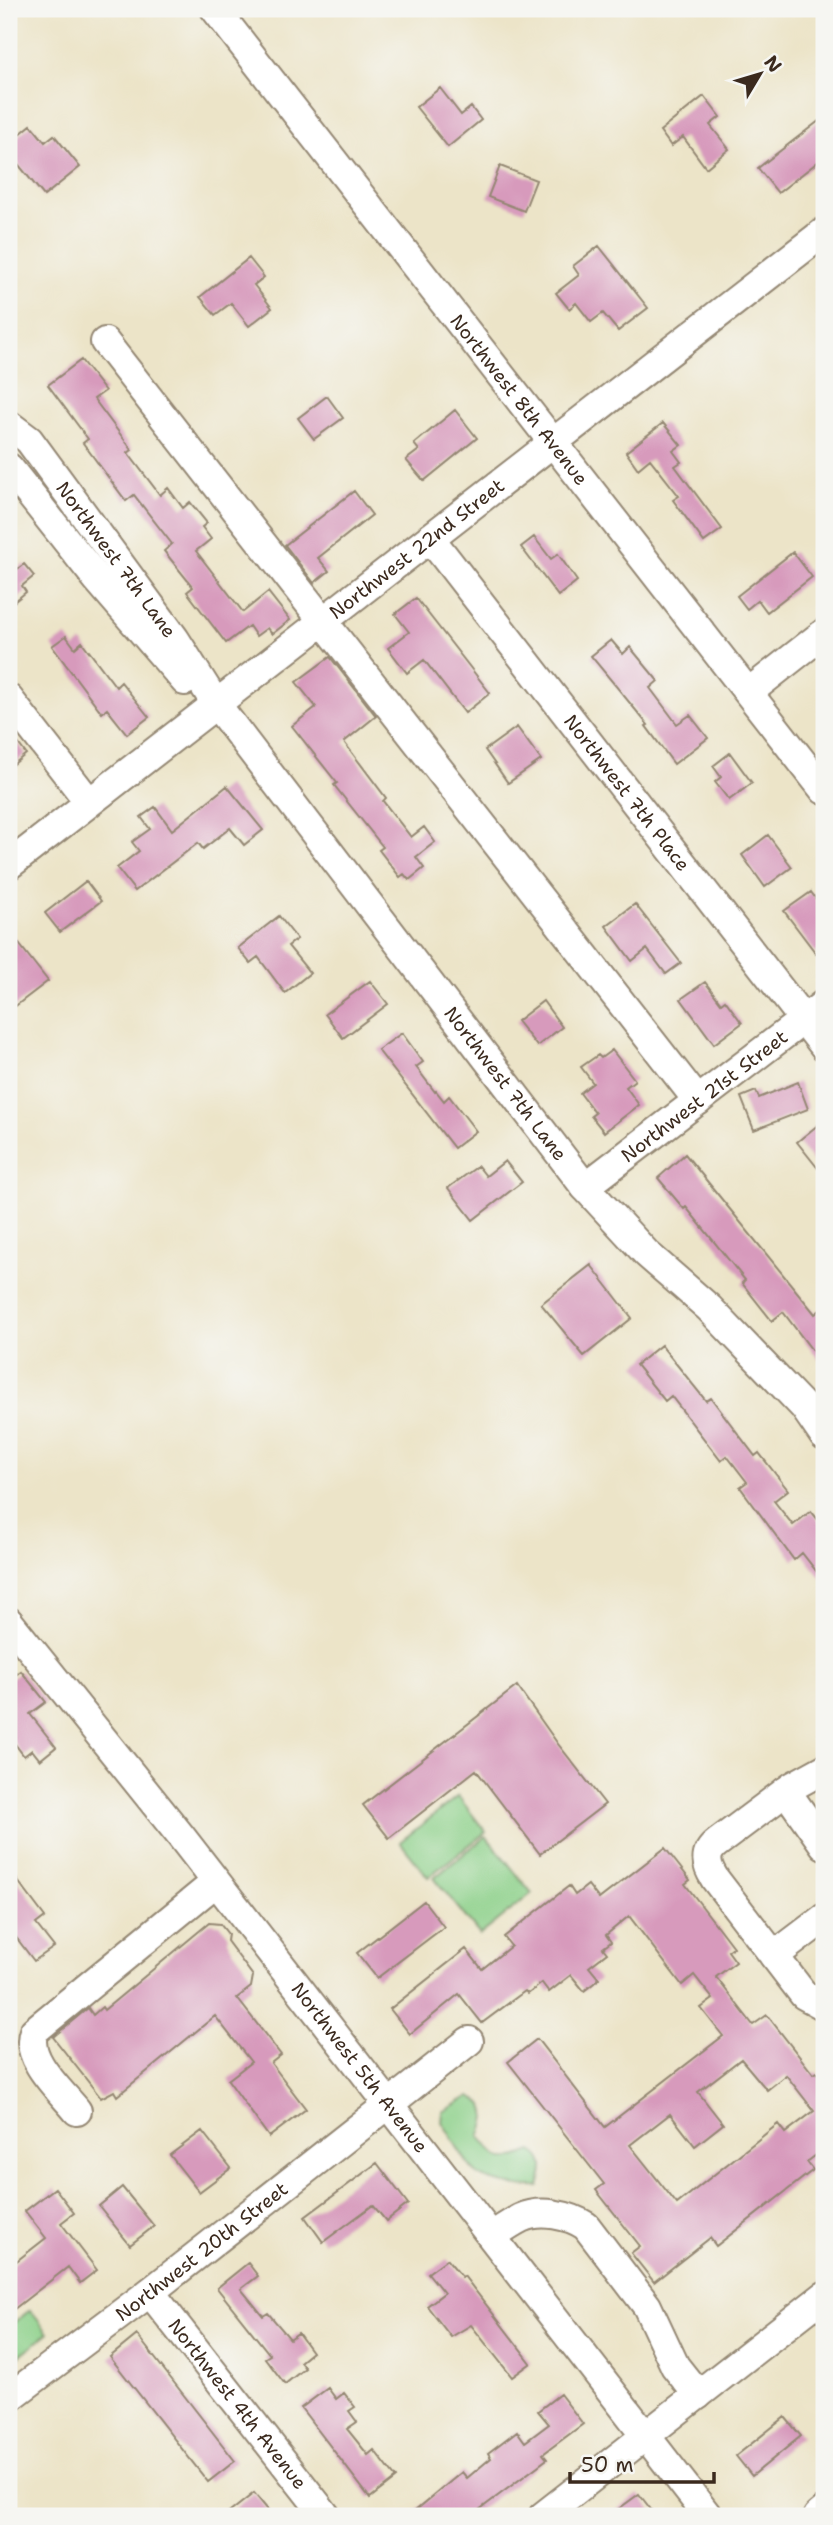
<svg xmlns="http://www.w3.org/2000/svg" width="833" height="2525" font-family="'Shantell Sans',sans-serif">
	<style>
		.green { fill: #8cd089; stroke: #647d54; stroke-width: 2 }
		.building { fill: #d79abc; fill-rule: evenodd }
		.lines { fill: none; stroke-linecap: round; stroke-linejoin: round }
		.minor-casing { stroke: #948773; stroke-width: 32 }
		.minor { stroke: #fff; stroke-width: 28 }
		.labels { text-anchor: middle; stroke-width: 5; stroke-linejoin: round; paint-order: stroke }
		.street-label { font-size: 19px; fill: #3b2a1e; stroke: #f6f6f2 }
	</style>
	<rect width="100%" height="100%" fill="#f6f6f2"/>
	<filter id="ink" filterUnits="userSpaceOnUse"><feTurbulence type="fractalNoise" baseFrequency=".0143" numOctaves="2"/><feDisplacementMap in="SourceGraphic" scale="14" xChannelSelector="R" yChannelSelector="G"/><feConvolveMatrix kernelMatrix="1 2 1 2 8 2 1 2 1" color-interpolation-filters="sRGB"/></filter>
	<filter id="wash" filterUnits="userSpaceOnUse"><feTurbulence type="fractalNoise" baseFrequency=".00686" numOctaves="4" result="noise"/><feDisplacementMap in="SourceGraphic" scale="28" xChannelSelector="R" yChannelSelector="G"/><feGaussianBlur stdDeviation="1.57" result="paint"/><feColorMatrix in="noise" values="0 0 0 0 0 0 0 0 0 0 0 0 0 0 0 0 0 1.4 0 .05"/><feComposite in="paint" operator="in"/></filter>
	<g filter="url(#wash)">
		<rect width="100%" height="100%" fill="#ece4c8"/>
		<!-- green -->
		<path class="green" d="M458,1796l28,36 -58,45 -28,-35z
			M486,1836l46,57 -52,42 -46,-57z
			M470,2096c23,10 17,22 10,41 23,27 18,26 52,14 16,9 11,21 7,36 -14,1 -53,-4 -63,-14 -14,-14 -23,-35 -34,-51l1,-10z
			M30,2310l18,23 -39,31v-37z"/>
		<g id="blocks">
			<!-- building -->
			<path class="building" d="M440,88l21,27 10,-8 10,13 -33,27 -32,-40z
				M704,96l16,21 -10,8 19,24 -23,19 -23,-31 -12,9 -11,-15z
				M824,117v40l-46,36 -20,-25z
				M31,125l14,17 9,-7 26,32 -36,29 -35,-43v-10z
				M500,166l36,14 -12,31 -36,-14z
				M599,246l49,62 -30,23 -15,-18 -12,9 -15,-19 -7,6 -13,-16 23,-18 -6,-9z
				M249,258l15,19 -10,8 18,23 -23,18 -18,-23 -16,12 -15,-18z
				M81,360l24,31 -11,8 38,51 -4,3 32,42 8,-7 15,20 7,-6 17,21 -5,4 9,12 -15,12 47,61 25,-20 22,28 -18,14 -5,-6 -11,8 -7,-10 -23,17 -39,-51 6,-5 -29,-36 8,-7 -38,-49 -8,6 -43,-58 5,-4 -40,-54z
				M327,396l16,22 -29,21 -16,-21z
				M455,410l22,28 -53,43 -18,-21 13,-10 -5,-6z
				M663,423l18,22 -8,6 8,11 -6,4 47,63 -18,13 -31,-42 6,-4 -29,-37 -12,10 -12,-17z
				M354,491l18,24 -54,43 11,13 -15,12 -29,-38z
				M534,537l17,22 7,-5 19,27 -19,15 -37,-49z
				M793,552l19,25 -45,35 -9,-12 -11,9 -10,-13z
				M24,564l10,12 -12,10 4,6 -17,14v-37l3,4z
				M416,598l74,95 -25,20 -41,-53 -17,13 -19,-25 21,-16 -14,-18z
				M66,636l9,12 7,-6 34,45 5,-5 28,35 -22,17 -20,-25 -5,4 -50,-67z
				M611,640l12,14 7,-7 28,34 -8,7 27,36 13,-9 18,23 -34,26 -28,-38 2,-1 -57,-69z
				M330,657l46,59 -32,26 42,56 -3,3 28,36 13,-10 11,15 -19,15 8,11 -15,12 -5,-6 -4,3 -21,-27 4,-3 -49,-62 3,-2 -45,-57 24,-19 -20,-25z
				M517,727l24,33 -33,23 -23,-33z
				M9,731l17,23 -17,14z
				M730,753l22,30 -23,17 -14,-18 6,-5 -8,-11z
				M227,786l36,44 -19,15 -14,-17 -27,21 -5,-6 -63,48 -18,-23 22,-17 -7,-9 18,-13 -9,-12 14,-10 17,23z
				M768,835l24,32 -27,20 -23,-32z
				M86,881l15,20 -41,31 -15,-19z
				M811,892l13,18v54l-40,-53z
				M635,904l46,59 -15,11 -19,-25 -15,12 -26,-35z
				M279,916l18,23 -9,7 22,27 -25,20 -27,-36 -8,6 -12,-15z
				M9,931l39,50 -39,30z
				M370,981l18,23 -45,34 -18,-24z
				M705,982l16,21 4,-3 17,23 -28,21 -33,-45z
				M543,1001l19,26 -25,19 -20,-25z
				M402,1033l21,29 -7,5 19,25 1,-1 8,10 5,-5 27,35 -22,17 -76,-98z
				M612,1050l23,30 -9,7 13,18 -35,27 -13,-16 4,-3 -15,-20 13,-10 -12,-16 17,-12 3,3z
				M798,1082l10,27 -54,21 -13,-33 15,-6 3,7z
				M824,1120v56l-27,-34z
				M685,1154l130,160 9,-7v59l-41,-54 -11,9 -30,-38 3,-3 -59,-73 -2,2 -26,-31z
				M505,1161l17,21 -49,38 -25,-32 30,-22 8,10z
				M591,1265l41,53 -48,38 -43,-52z
				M661,1345l45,56 5,-3 44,58 4,-3 29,37 -14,11 19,24 18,-14 13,16v54l-22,-28 -8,7 -54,-73 7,-5 -20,-26 -6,5 -50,-65 -6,5 -29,-36z
				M21,1671l25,31 -16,12 26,33 -16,13 -8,-10 -8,6 -15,-20v-56z
				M517,1686l41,58 47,60 -65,50 -64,-84 -87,68 -26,-33z
				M665,1848l25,32 -5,4 48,63 -5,4 8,11 -20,15 37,48 14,-10 46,59 3,-2 8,10v67l-17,13 6,8 -97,76 -6,-8 -56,44 -23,-29 9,-7 -44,-56 8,-6 -96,-122 29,-23 68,88 118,-91 -22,-28 12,-9 -19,-24 -12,10 -53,-69 -23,19 5,7 -8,6 4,5 -18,14 10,12 -15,12 -13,-16 -22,17 -7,-9 -14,11 -3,-3 -43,32 -23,-29 -49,40 -20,-25 76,-60 16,20 29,-23 -7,-9 65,-51 6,9 13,-10 11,14zM741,2059l26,31 19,-15 28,36 -29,22 -7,-9 -101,80 -47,-59 40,-31 25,32 28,-22 -25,-32z
				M9,1869l36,48 -9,7 18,23 -20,14 -25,-33z
				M424,1901l20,26 -67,51 -20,-25z
				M209,1923l11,1 8,10 -1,7 26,35 -2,11 -14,11 44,57 -10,8 35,46 -37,28 -41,-57 23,-18 -36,-46 -98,80 -3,-5 -13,7 -48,-61 35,-29 5,7 9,-8 2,3z
				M202,2131l29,37 -32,24 -29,-37z
				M377,2163l31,41 -22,17 -13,-16 -50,37 -18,-25z
				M122,2187l32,39 -24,19 -31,-39z
				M55,2188l19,25 -13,10 36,47 -17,13 -12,-16 -59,46v-46l37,-29 -21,-27z
				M447,2259l15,18 2,-1 67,87 -19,14 -41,-52 -20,12 -24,-31 17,-13 -16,-20z
				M248,2263l10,13 -17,13 22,27 5,-3 22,26 8,-6 14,19 -12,10 5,6 -20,16 -20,-26 5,-3 -53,-67z
				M137,2335l98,126 -27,21 -98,-125z
				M328,2388l8,11 8,-6 11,14 -6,4 8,11 -10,7 21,26 6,-5 22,28 -26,20 -69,-90z
				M560,2394l23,30 -40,30 4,5 -76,57h-62l53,-44 5,6 24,-20 -3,-5 29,-22 8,11 24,-18 -11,-13z
				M785,2417l16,19 -49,40 -16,-20z
				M254,2493l19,23h-48z
				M639,2494l17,22h-47z"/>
		</g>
	</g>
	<g filter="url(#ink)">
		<use href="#blocks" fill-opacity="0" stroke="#948773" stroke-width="2"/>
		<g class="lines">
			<!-- minor casing -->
			<g class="minor-casing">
				<g id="minor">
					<path id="s1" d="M215,9l609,781"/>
					<path d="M105,342l593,759"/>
					<path id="s2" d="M9,425l20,15 146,199 41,65 369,483 62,67 62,54 95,99 20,29"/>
					<path d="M9,468l88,111 88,102"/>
					<path id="s3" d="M430,538l394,508"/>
					<path d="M749,692l75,-59"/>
					<path d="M9,699l80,103"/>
					<path id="s4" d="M9,865l815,-633"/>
					<path id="s5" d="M585,1187l239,-183"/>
					<path id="s6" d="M9,1622l171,213 528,681"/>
					<path d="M824,1769l-31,17 -76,57c-14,11 -11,22 -2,36l89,116 20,11"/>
					<path d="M786,1791l38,54"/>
					<path d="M774,1956l50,-38"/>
					<path d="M77,2111c-16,-20 -54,-53 -43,-80l182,-149"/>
					<path d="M492,2236c9,-6 19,-13 29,-18 20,-9 48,-3 65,8l61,80 28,60 23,29"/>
					<path id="s7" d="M150,2292l176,224"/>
					<path id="s8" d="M9,2398l141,-106 319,-251"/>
					<path d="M543,2516l281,-220"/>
					<path d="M818,2516l6,-5"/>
				</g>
			</g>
			<!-- minor -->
			<use href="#minor" class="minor"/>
		</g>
	</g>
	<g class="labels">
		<!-- street labels -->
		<g class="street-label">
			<text dy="7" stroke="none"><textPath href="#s1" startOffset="495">Northwest 8th Avenue</textPath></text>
			<text dy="7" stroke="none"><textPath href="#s4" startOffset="516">Northwest 22nd Street</textPath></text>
			<text dy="7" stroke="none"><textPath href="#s2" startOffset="173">Northwest 7th Lane</textPath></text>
			<text dy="7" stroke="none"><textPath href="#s3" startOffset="322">Northwest 7th Place</textPath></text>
			<text dy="7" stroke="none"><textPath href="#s2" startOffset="826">Northwest 7th Lane</textPath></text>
			<text dy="7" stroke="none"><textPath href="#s5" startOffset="150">Northwest 21st Street</textPath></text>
			<text dy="7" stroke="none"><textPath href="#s6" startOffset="567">Northwest 5th Avenue</textPath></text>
			<text dy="7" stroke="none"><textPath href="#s8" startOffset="242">Northwest 20th Street</textPath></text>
			<text dy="7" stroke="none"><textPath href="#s7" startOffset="142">Northwest 4th Avenue</textPath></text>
		</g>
	</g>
	<!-- margin -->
	<rect width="833" height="2525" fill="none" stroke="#f6f6f2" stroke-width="35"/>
	<!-- north arrow -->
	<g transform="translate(760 74) rotate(52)" stroke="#f6f6f2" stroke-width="5" paint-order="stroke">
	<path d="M0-5L12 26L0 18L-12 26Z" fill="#3b2a1e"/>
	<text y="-10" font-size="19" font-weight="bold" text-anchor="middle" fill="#3b2a1e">N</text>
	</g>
	<!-- scale -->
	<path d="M570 2472v10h144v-10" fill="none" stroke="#3b2a1e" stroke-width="3.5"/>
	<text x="581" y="2472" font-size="21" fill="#3b2a1e" stroke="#f6f6f2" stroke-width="5" paint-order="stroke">50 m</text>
</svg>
